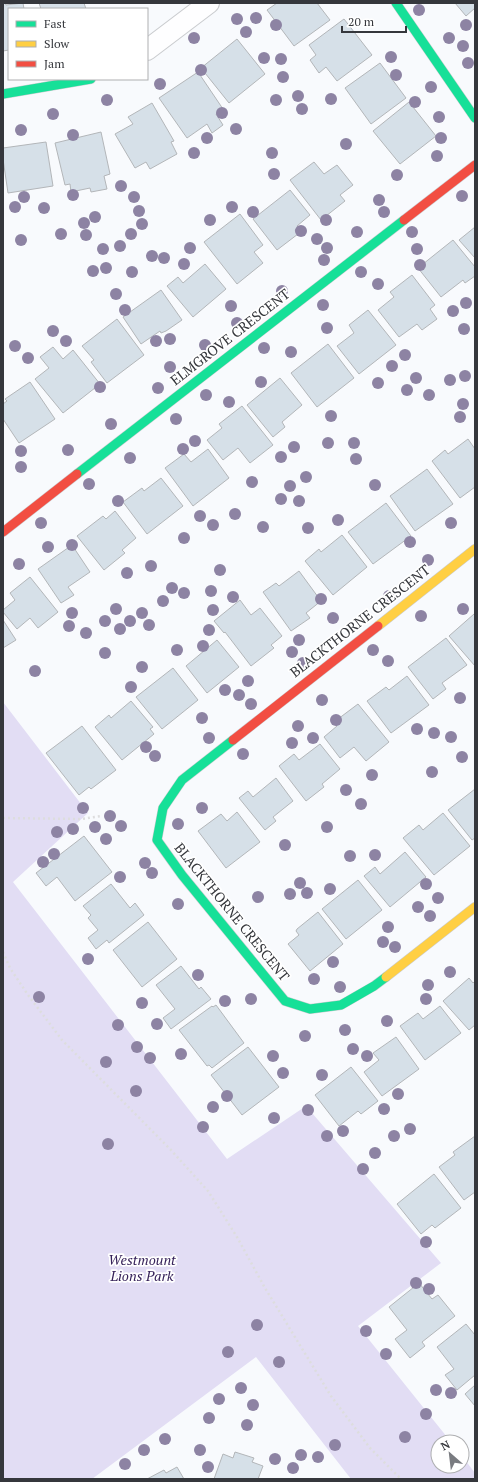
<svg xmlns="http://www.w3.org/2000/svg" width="478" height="1482" font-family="'PT Serif',serif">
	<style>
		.green { fill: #e2ddf4 }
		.building { fill: #d6e0e8; stroke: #b3b6b9 }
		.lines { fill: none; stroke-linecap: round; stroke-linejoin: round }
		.street-casing { stroke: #cacccf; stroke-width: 22 }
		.fast-casing { stroke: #cacccf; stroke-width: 10 }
		.slow-casing { stroke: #cacccf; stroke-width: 10 }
		.jam-casing { stroke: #cacccf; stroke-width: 10 }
		.path { stroke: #ddddde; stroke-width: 2.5; stroke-dasharray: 2 3; stroke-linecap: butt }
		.street { stroke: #fefeff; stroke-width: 20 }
		.fast { stroke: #16e098; stroke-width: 9 }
		.slow { stroke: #ffcf43; stroke-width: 9 }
		.jam { stroke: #f24e42; stroke-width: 9 }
		.tree { fill: #8d83a3 }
		.labels { text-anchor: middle; stroke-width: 3.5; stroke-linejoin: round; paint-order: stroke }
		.street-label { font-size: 14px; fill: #35373c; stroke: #fff }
		.park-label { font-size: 14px; font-style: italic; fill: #36225a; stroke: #fff }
	</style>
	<rect width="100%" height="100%" fill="#f8fafd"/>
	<!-- green -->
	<path class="green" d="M3,702l85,111 -75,69 214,277 79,-53 135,157 -83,63 93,116h-13v24h24v-10l13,17v6h-124l-95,-122 -164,122h-89z"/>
	<!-- building -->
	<path class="building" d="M3,3h2l1,2 17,-2 1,6h-15v41l-6,1z
		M39,3h45l2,6h-45z
		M277,3h40l13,17 -36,26 -27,-36z
		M455,3h20v5l-9,8z
		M344,19l28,36 -35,26 -11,-14 -7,6 -9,-13 6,-5 -7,-10z
		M237,39l28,35 -36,29 -28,-35z
		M380,63l26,35 -35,26 -26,-36z
		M198,72l25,37 -7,5 7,11 -11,8 -5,-9 -20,14 -28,-40z
		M409,102l27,34 -36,28 -27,-33z
		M152,103l22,38 -3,1 6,12 -27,15 -4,-7 -11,6 -20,-34 18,-10 -5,-7z
		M101,132l9,42 -6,2 3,13 -16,3 -1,-4 -19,4 -1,-8 -5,1 -10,-42z
		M46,142l7,44 -45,7 -5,-34v-11z
		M314,162l10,12 13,-9 16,20 -13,10 5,6 -24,19 -31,-40z
		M290,190l20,25 -13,11 1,1 -3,3 3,4 -21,16 -24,-31z
		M240,214l23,31 -9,7 9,11 -26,21 -33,-42z
		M475,227v31l-16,-18z
		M453,240l22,27v9l-10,7 -2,-3 -22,17 -23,-29z
		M205,264l21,25 -33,28 -26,-31 11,-9 5,6z
		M412,275l23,30 -5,4 7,10 -15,11 -5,-6 -18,13 -21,-27 16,-13 -4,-5z
		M161,290l21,30 -16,11 -5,2 -1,-2 -19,13 -18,-27z
		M368,310l28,35 -37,29 -22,-28 17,-13 -5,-8z
		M117,319l27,36 -37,28 -16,-21 3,-2 -12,-14z
		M328,344l26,34 -37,29 -26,-34z
		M53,347l10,12 10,-9 27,34 -37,29 -28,-34 14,-11 -9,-11z
		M280,378l22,27 -20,17 3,5 -12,10 -26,-32z
		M30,382l25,37 -36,24 -16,-24v-15l4,-3 -2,-2z
		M242,406l31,39 -23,18 -12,-15 -15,12 -16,-20 15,-12 -3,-4z
		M468,439l7,10v38l-15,11 -28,-37 13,-11 3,4z
		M208,449l21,29 -36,28 -28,-38 19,-14 7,8z
		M427,469l26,35 -38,27 -25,-35z
		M161,478l22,28 -36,28 -24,-32 19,-14 2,3z
		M386,503l25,33 -38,28 -25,-32z
		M115,511l21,27 -14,12 3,3 -21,17 -27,-34 26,-20 3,3z
		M342,535l25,32 -34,28 -28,-34 14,-12 2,3z
		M72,545l18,27 -22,15 6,8 -13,8 -23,-34z
		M299,571l22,30 -15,12 4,5 -19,13 -28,-39 13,-9 3,3z
		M30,577l28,35 -20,16 -8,-10 -13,11 -14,-17v-2l12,-10 -5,-7z
		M240,600l11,15 9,-7 22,28 -11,9 3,3 -23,18 -26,-34 -1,1 -10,-12z
		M474,614l1,1v51l-26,-30z
		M3,620l13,20 -13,8z
		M446,638l21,27 -25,18 4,6 -13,10 -25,-32z
		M217,640l22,27 -32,26 -21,-27z
		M173,668l25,32 -36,29 -26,-32z
		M407,676l22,29 -38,28 -24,-32 19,-14 3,3z
		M131,701l22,26 -3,2 4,5 -32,26 -27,-33 14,-12 2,3z
		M358,704l31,38 -23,19 -12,-14 -14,11 -16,-21 13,-11 -3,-4z
		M82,726l34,44 -25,19 -2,-2 -10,8 -33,-42z
		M320,744l20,25 -18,15 2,3 -18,14 -27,-35 15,-12 5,6z
		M276,778l17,23 -20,16 3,4 -11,9 -26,-32 9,-7 5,6z
		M475,789v49l-3,2 -24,-30z
		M237,812l23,30 -34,26 -28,-37 23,-17 6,7z
		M443,813l27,33 -36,29 -31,-37 16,-13 4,5z
		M84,836l28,36 -37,29 -18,-24 -11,9 -10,-13z
		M405,852l21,25 -36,30 -26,-31 11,-9 5,7z
		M358,880l24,30 -36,29 -24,-30z
		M111,884l19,24 5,-5 9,12 -35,28 -2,-3 -11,9 -8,-11 10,-8 -10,-12 3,-3 -8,-9z
		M318,912l25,32 -33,27 -22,-27 11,-9 -3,-4 1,-2z
		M148,922l29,37 -35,28 -29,-37z
		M181,966l18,23 2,-2 10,12 -40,30 -8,-11 12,-9 -19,-24z
		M469,978l4,5 2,-2v44l-6,5 -26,-29z
		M216,1005l28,38 -32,25 -3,-3 -2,1 -28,-36 33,-24 1,1z
		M440,1006l21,27 -36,27 -25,-34 18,-13 5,6z
		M396,1037l23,32 -37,27 -18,-24 15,-12 -6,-7z
		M248,1047l31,40 -37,28 -31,-40z
		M351,1067l27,34 -17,13 -3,-3 -19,15 -24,-31z
		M475,1136v56l-11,8 -25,-33 16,-12 -2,-3z
		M434,1174l27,34 -26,20 -3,-3 -11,9 -24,-30z
		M419,1283l13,16 6,-4 17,21 -33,26 3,4 -15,12 -15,-19 12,-9 -18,-23z
		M466,1324l9,11v40l-18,15 -12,-15 9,-6 -17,-22z
		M475,1385v21l-10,-12z
		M235,1452l19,6 -2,4 11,4 -5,13h-44l9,-25 10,4z
		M177,1467l7,12h-37l17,-9 2,3z"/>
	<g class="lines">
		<!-- street casing -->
		<g class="street-casing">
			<path id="street" d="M147,50l62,-47"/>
		</g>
		<!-- fast casing -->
		<g class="fast-casing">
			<path id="fast" d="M396,3l79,115
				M3,94l88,-15
				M77,474l327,-254
				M233,740l-51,40 -19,28 -6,32 25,35 103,126 25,8 31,-4 33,-19 12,-9"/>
		</g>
		<!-- slow casing -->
		<g class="slow-casing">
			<path id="slow" d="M378,626l97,-77
				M386,977l89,-70"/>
		</g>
		<!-- jam casing -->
		<g class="jam-casing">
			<path id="jam" d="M404,220l71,-55
				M3,532l74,-58
				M233,740l145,-114"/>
		</g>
		<!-- path -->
		<path class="path" d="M3,818l78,1 20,-3
			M3,952l7,16 18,27 34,45 108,109 38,42 29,46 28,51 66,108 39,52 31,31"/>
		<!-- street -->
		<use href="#street" class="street"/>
		<!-- fast -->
		<use href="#fast" class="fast"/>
		<!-- slow -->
		<use href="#slow" class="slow"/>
		<!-- jam -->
		<use href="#jam" class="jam"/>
	</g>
	<!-- trees -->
	<g class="tree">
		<circle cx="419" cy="10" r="6"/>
		<circle cx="256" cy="18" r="6"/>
		<circle cx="237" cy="19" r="6"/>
		<circle cx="276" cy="25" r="6"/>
		<circle cx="466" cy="25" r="6"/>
		<circle cx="246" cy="32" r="6"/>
		<circle cx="194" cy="38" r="6"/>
		<circle cx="449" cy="38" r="6"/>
		<circle cx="463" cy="46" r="6"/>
		<circle cx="391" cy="57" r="6"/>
		<circle cx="264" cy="58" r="6"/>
		<circle cx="281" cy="59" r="6"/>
		<circle cx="468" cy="63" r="6"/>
		<circle cx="201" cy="70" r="6"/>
		<circle cx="396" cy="75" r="6"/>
		<circle cx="283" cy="77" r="6"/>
		<circle cx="160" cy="84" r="6"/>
		<circle cx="431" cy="87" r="6"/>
		<circle cx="298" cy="96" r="6"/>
		<circle cx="331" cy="99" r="6"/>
		<circle cx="107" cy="100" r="6"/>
		<circle cx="276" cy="100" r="6"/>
		<circle cx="415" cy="102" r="6"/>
		<circle cx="302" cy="109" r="6"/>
		<circle cx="222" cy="113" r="6"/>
		<circle cx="53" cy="114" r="6"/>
		<circle cx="439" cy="117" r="6"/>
		<circle cx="236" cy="129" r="6"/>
		<circle cx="21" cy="130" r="6"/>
		<circle cx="73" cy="135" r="6"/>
		<circle cx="207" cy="138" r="6"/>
		<circle cx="441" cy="138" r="6"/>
		<circle cx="346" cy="144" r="6"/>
		<circle cx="194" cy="153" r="6"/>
		<circle cx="272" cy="153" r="6"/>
		<circle cx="437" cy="156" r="6"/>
		<circle cx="274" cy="174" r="6"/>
		<circle cx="397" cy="175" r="6"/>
		<circle cx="121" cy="186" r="6"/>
		<circle cx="73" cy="195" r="6"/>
		<circle cx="462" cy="196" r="6"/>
		<circle cx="24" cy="197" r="6"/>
		<circle cx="134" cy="197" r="6"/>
		<circle cx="379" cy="200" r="6"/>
		<circle cx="15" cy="207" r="6"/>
		<circle cx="232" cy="207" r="6"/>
		<circle cx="44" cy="208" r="6"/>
		<circle cx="139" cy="211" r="6"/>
		<circle cx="253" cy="212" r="6"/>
		<circle cx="384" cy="212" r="6"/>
		<circle cx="95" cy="217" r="6"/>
		<circle cx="210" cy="220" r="6"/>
		<circle cx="326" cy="220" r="6"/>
		<circle cx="84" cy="223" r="6"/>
		<circle cx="142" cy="224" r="6"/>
		<circle cx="301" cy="231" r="6"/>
		<circle cx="357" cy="232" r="6"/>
		<circle cx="412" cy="232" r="6"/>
		<circle cx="61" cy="234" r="6"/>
		<circle cx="131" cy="234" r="6"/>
		<circle cx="86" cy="235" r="6"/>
		<circle cx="317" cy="239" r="6"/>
		<circle cx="21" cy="240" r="6"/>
		<circle cx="120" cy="246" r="6"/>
		<circle cx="190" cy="248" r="6"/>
		<circle cx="327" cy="248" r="6"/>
		<circle cx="103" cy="249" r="6"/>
		<circle cx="417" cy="249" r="6"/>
		<circle cx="152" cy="256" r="6"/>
		<circle cx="164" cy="258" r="6"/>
		<circle cx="324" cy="260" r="6"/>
		<circle cx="184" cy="264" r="6"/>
		<circle cx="420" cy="265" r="6"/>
		<circle cx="106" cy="268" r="6"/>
		<circle cx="93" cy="271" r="6"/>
		<circle cx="132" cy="272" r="6"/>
		<circle cx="361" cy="272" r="6"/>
		<circle cx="378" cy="284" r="6"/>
		<circle cx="282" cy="291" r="6"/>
		<circle cx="116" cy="294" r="6"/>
		<circle cx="466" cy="303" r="6"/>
		<circle cx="323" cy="305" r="6"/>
		<circle cx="231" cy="306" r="6"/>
		<circle cx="125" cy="310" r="6"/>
		<circle cx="453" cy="311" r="6"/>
		<circle cx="237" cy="323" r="6"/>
		<circle cx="327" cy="328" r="6"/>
		<circle cx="464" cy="329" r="6"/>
		<circle cx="53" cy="331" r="6"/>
		<circle cx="170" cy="339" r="6"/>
		<circle cx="66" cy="341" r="6"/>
		<circle cx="156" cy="341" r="6"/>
		<circle cx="205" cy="345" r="6"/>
		<circle cx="15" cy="346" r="6"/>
		<circle cx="264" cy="348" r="6"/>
		<circle cx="291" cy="352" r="6"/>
		<circle cx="405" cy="355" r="6"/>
		<circle cx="28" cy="358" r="6"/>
		<circle cx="392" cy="366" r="6"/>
		<circle cx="170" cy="367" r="6"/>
		<circle cx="465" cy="376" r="6"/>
		<circle cx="416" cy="378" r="6"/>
		<circle cx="450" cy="380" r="6"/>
		<circle cx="261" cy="382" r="6"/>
		<circle cx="378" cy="383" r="6"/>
		<circle cx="100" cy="387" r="6"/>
		<circle cx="158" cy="388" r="6"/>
		<circle cx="407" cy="390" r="6"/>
		<circle cx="206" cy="395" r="6"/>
		<circle cx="429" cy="395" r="6"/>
		<circle cx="229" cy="402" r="6"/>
		<circle cx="463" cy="404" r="6"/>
		<circle cx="331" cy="416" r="6"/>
		<circle cx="460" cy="417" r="6"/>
		<circle cx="176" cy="419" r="6"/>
		<circle cx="111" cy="424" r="6"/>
		<circle cx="195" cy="441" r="6"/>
		<circle cx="328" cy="443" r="6"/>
		<circle cx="354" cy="443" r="6"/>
		<circle cx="294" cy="447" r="6"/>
		<circle cx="183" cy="449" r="6"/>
		<circle cx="68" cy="450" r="6"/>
		<circle cx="21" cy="451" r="6"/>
		<circle cx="281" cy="457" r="6"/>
		<circle cx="130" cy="458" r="6"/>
		<circle cx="356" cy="459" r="6"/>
		<circle cx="21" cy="467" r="6"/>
		<circle cx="306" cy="477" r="6"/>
		<circle cx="252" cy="482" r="6"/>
		<circle cx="89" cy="484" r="6"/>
		<circle cx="375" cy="485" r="6"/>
		<circle cx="290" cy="486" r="6"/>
		<circle cx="281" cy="499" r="6"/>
		<circle cx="118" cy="501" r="6"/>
		<circle cx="299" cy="501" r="6"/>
		<circle cx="235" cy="514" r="6"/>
		<circle cx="200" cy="516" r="6"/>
		<circle cx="338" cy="520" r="6"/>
		<circle cx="41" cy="523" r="6"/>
		<circle cx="451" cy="523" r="6"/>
		<circle cx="213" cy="525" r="6"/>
		<circle cx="263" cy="527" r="6"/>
		<circle cx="308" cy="528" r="6"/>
		<circle cx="184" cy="538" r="6"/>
		<circle cx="410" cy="542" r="6"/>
		<circle cx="72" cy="545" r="6"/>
		<circle cx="48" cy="547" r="6"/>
		<circle cx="428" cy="560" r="6"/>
		<circle cx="19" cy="564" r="6"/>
		<circle cx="151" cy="566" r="6"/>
		<circle cx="220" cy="570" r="6"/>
		<circle cx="127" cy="573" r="6"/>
		<circle cx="172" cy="588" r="6"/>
		<circle cx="211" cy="591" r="6"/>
		<circle cx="184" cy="593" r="6"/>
		<circle cx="389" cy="596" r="6"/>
		<circle cx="233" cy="597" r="6"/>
		<circle cx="321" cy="599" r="6"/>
		<circle cx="163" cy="601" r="6"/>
		<circle cx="116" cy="609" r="6"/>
		<circle cx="463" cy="609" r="6"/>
		<circle cx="213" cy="610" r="6"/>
		<circle cx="72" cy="613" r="6"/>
		<circle cx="142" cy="613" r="6"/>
		<circle cx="421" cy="616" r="6"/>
		<circle cx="333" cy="618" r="6"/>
		<circle cx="105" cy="621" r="6"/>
		<circle cx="130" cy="621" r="6"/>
		<circle cx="149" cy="625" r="6"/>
		<circle cx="69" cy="626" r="6"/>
		<circle cx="120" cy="629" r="6"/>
		<circle cx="209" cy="630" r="6"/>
		<circle cx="86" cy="633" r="6"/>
		<circle cx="299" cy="640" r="6"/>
		<circle cx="203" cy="646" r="6"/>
		<circle cx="177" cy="650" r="6"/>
		<circle cx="373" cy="650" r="6"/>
		<circle cx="292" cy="652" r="6"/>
		<circle cx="105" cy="653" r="6"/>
		<circle cx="388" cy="661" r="6"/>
		<circle cx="303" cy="663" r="6"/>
		<circle cx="142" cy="667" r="6"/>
		<circle cx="35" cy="671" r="6"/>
		<circle cx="248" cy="681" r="6"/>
		<circle cx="131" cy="687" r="6"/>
		<circle cx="225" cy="690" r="6"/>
		<circle cx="239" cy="695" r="6"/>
		<circle cx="460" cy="698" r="6"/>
		<circle cx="322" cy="700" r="6"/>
		<circle cx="251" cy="704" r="6"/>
		<circle cx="202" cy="718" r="6"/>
		<circle cx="336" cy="720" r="6"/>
		<circle cx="298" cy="726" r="6"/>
		<circle cx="417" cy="729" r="6"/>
		<circle cx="434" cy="733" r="6"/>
		<circle cx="451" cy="737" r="6"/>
		<circle cx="209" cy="738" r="6"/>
		<circle cx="313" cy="738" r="6"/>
		<circle cx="292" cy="743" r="6"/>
		<circle cx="146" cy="747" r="6"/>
		<circle cx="243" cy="754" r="6"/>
		<circle cx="155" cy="756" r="6"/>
		<circle cx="462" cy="757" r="6"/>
		<circle cx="432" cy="772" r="6"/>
		<circle cx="372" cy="775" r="6"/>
		<circle cx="346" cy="790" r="6"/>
		<circle cx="361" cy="804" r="6"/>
		<circle cx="83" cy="808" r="6"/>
		<circle cx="202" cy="808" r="6"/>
		<circle cx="110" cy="816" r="6"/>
		<circle cx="178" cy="824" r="6"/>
		<circle cx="121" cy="826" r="6"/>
		<circle cx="95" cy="827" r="6"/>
		<circle cx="327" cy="827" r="6"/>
		<circle cx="73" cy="829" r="6"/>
		<circle cx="57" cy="832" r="6"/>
		<circle cx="106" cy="839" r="6"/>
		<circle cx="285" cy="845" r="6"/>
		<circle cx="54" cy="854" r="6"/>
		<circle cx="375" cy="855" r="6"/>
		<circle cx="350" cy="856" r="6"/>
		<circle cx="43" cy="862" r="6"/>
		<circle cx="145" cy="863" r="6"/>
		<circle cx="152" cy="873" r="6"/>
		<circle cx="120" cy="877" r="6"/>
		<circle cx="300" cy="883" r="6"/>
		<circle cx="426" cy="884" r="6"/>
		<circle cx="330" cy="889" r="6"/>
		<circle cx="307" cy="893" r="6"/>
		<circle cx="290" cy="894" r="6"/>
		<circle cx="258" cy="897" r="6"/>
		<circle cx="438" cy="898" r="6"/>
		<circle cx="178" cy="904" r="6"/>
		<circle cx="418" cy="907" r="6"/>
		<circle cx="430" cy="916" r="6"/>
		<circle cx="388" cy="927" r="6"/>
		<circle cx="383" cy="942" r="6"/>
		<circle cx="395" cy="947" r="6"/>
		<circle cx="88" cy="959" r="6"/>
		<circle cx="333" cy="962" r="6"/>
		<circle cx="450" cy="972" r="6"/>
		<circle cx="198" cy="975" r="6"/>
		<circle cx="314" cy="979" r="6"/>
		<circle cx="428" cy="985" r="6"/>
		<circle cx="340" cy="987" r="6"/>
		<circle cx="39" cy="997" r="6"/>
		<circle cx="251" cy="999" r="6"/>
		<circle cx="426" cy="999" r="6"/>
		<circle cx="225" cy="1001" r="6"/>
		<circle cx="142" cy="1003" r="6"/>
		<circle cx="387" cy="1021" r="6"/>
		<circle cx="157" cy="1024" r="6"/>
		<circle cx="118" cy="1025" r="6"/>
		<circle cx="345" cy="1030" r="6"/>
		<circle cx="305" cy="1036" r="6"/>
		<circle cx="137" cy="1047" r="6"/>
		<circle cx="353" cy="1049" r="6"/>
		<circle cx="181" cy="1054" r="6"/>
		<circle cx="273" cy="1056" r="6"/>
		<circle cx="367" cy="1056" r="6"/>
		<circle cx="150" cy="1058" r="6"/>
		<circle cx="106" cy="1062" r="6"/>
		<circle cx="283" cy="1073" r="6"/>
		<circle cx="322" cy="1075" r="6"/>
		<circle cx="136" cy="1091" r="6"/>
		<circle cx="398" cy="1094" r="6"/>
		<circle cx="227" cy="1096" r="6"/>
		<circle cx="213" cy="1107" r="6"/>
		<circle cx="384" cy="1109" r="6"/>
		<circle cx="308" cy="1110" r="6"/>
		<circle cx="274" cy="1118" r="6"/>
		<circle cx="203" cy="1127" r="6"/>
		<circle cx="410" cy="1129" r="6"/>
		<circle cx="343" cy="1131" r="6"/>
		<circle cx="327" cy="1136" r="6"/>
		<circle cx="394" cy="1136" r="6"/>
		<circle cx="108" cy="1144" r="6"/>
		<circle cx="375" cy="1153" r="6"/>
		<circle cx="363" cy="1169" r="6"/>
		<circle cx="426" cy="1242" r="6"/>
		<circle cx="416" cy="1283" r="6"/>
		<circle cx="429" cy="1289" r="6"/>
		<circle cx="257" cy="1325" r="6"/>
		<circle cx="366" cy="1331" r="6"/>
		<circle cx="228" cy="1352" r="6"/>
		<circle cx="386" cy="1354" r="6"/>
		<circle cx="279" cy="1362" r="6"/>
		<circle cx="241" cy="1388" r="6"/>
		<circle cx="436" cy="1390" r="6"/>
		<circle cx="451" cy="1393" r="6"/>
		<circle cx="219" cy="1399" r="6"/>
		<circle cx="253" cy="1405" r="6"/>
		<circle cx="426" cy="1414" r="6"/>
		<circle cx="209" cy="1418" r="6"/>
		<circle cx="247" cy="1425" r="6"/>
		<circle cx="405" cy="1437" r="6"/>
		<circle cx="165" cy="1439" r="6"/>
		<circle cx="335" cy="1445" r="6"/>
		<circle cx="144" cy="1450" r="6"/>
		<circle cx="200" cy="1450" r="6"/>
		<circle cx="301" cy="1455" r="6"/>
		<circle cx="318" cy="1457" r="6"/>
		<circle cx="275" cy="1459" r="6"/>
		<circle cx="125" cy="1464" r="6"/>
		<circle cx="208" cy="1467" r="6"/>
		<circle cx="293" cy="1468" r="6"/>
	</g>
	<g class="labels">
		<!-- street labels -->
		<g class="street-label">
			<text transform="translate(230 337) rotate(-38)" y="5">ELMGROVE CRESCENT</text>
			<text transform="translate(360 621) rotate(-38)" y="5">BLACKTHORNE CRESCENT</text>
			<text transform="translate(232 912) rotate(51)" y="5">BLACKTHORNE CRESCENT</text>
		</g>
		<!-- park labels -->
		<g class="park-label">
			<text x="142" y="1265">Westmount<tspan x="142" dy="16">Lions Park</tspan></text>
		</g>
	</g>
	<!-- border -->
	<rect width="478" height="1482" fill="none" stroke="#35373c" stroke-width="8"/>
	<!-- legend -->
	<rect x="8" y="8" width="140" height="72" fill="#ffffff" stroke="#aeafb1"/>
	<rect x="16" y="21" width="20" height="6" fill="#16e098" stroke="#aeafb1"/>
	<text x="44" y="28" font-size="12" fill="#35373c">Fast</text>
	<rect x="16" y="41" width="20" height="6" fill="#ffcf43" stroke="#aeafb1"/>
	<text x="44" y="48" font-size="12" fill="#35373c">Slow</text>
	<rect x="16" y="61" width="20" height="6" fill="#f24e42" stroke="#aeafb1"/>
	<text x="44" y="68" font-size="12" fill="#35373c">Jam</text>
	<!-- north arrow -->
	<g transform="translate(450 1454) rotate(332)"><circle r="19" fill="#ffffff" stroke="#aeafb1"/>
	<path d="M0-3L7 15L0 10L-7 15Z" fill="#797b80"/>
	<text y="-6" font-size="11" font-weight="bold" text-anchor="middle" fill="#35373c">N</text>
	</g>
	<!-- scale -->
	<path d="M342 26v6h64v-6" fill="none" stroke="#35373c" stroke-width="2"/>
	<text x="348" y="26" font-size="12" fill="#35373c" stroke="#ffffff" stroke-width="3" paint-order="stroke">20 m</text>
</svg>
